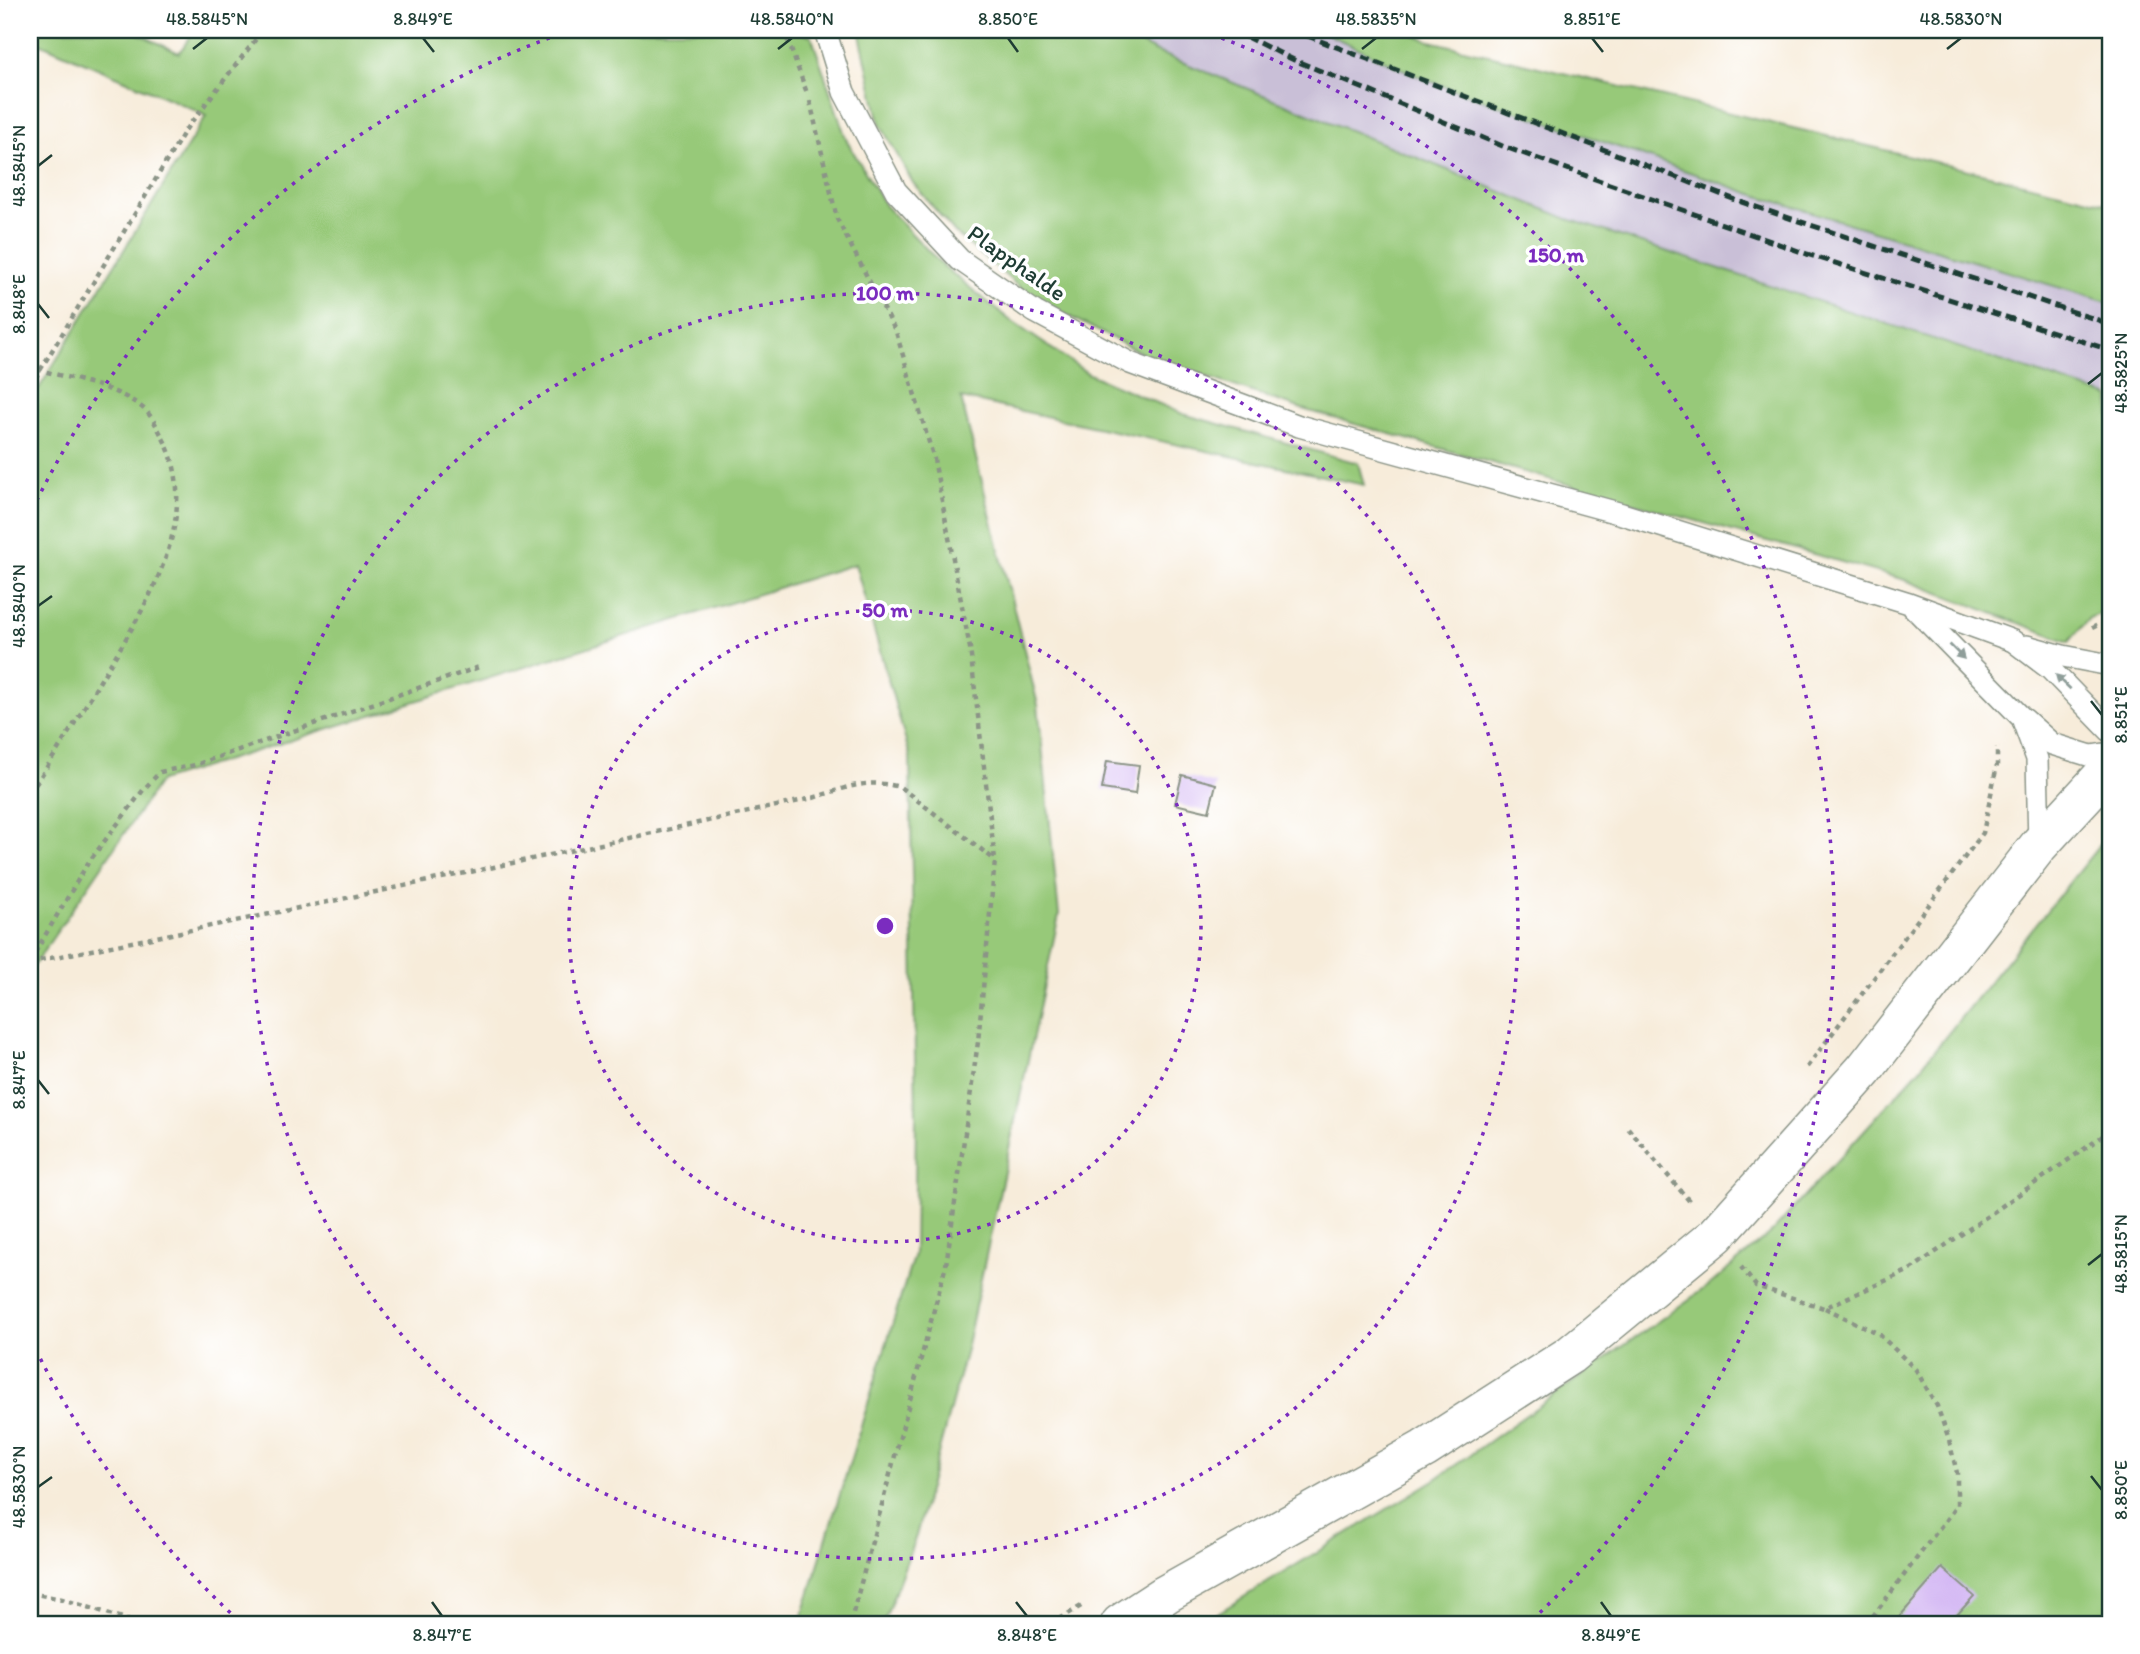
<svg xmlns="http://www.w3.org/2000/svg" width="2140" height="1654" font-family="Itim,sans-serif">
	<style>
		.industrial { fill: #c9bfd7 }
		.green { fill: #97c979; stroke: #5b8356; stroke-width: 2 }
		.building { fill: #d1b4f3 }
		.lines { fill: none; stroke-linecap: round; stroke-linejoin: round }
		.service-casing { stroke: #8b9487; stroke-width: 24 }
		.tertiary-casing { stroke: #8b9487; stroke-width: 41 }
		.path { stroke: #8b9487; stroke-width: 4.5; stroke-dasharray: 5 5; stroke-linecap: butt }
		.service { stroke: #fff; stroke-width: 21 }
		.tertiary { stroke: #fff; stroke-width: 38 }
		.rail { stroke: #1f3d34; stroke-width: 5; stroke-dasharray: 10 5; stroke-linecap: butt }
		.oneway { fill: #8f9e9a }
		.ticks { fill: none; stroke: #1f3d34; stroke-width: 2.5 }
		.ring { fill: none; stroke: #7b2cbf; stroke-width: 3.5; stroke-dasharray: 3.5 7 }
		.labels { text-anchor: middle; stroke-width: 7; stroke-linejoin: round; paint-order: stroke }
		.street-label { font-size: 24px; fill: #1f3d34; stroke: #fff }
		.centre { fill: #7b2cbf; stroke: #fff; stroke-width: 3.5 }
		.ring-label { font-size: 21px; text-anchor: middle; font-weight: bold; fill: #7b2cbf; stroke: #fff; stroke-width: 7; stroke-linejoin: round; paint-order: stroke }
		.neatline { fill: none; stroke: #1f3d34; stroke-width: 2.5 }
		.ticks-label { font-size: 18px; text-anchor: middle; fill: #1f3d34 }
	</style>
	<rect width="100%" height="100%" fill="#fff"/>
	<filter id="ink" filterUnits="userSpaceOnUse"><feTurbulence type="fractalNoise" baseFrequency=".0143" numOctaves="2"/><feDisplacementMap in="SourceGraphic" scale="14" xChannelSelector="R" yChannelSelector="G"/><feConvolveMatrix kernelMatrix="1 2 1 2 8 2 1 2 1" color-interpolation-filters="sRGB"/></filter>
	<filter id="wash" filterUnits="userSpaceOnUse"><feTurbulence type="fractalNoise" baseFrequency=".00686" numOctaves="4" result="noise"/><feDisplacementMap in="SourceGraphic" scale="28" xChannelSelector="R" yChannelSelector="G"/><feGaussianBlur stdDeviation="1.57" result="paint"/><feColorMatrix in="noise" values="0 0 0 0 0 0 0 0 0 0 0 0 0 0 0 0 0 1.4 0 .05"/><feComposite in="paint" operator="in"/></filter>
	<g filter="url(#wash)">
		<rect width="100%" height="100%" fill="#f7ecda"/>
		<!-- industrial -->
		<path class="industrial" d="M1113,30h206l105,49 325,114 361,110v94l-542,-178 -411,-167z"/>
		<!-- green -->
		<path class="green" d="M30,30h101l48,23 16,-23h576l40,5 36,106 38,65 56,58 70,57 78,53 94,40 175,49 6,22 -403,-87 77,307 21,210 -94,439 -49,182 -33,88h-83l114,-370 2,-138 -6,-360 -55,-192 -695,217 -130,190v-568l176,-287 -18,-9 -158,-68z
			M859,30h254l44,22 411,167 542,178v213l-21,8 -20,24 -164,-62 -603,-171 -151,-51 -120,-61 -77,-65 -41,-49 -33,-59z
			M1319,30h84l27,11 680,163v99l-361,-110 -325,-114z
			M2110,832v792h-910l236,-145 276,-196 61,-52 145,-160z"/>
		<g id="blocks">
			<!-- building -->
			<path class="building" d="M1107,761l32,4 -4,29 -33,-5z
				M1182,775l34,9 -7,28 -34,-8z
				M1942,1568l32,28 -25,28h-56z"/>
		</g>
	</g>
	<g filter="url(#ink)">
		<use href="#blocks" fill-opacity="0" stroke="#8b9487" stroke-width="2"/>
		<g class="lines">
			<!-- service casing -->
			<g class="service-casing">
				<path id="service" d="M825,30l19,62 52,99 64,69 75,52 95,51 169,63 323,88 287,89 104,38 37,28 60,62
					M1913,607l109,111 15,41 2,86
					M2027,646l36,10 47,9
					M2024,719l28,25 39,12 19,-3"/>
			</g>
			<!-- tertiary casing -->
			<g class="tertiary-casing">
				<path id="tertiary" d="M1120,1624l46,-30 258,-145 146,-94 146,-120 148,-165 175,-225 71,-77"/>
			</g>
			<!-- path -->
			<path class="path" d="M784,30l23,63
				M810,101l27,118 59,113 38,127 36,189 25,212 -17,182 -32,223 -96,359
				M30,387l156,-258 77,-99
				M2092,628l18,-9
				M30,793c24,-37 48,-74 70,-112 41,-67 105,-161 64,-241 -6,-11 -11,-23 -20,-31 -28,-23 -70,-29 -104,-39
				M30,961l58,-98 56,-74 16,-17 35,-7 284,-98
				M30,962c262,-51 522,-107 783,-164 32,-10 53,-20 87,-11l95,73
				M1807,1067l176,-234 14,-68v-18
				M1628,1128l63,75
				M1741,1267l15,19 68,22 86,-38 200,-139
				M1825,1308l54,26 37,36 21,36 12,34 8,33v32l-90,119
				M30,1593l32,6 80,25
				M1051,1624l32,-19"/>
			<!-- service -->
			<use href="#service" class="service"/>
			<!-- tertiary -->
			<use href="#tertiary" class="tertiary"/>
			<!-- rail -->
			<path class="rail" d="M1232,30l62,30 211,87 302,107 303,96
				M1292,30l449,172 369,122"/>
		</g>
		<!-- one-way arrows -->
		<defs><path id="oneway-solid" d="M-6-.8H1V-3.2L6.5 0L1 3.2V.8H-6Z" transform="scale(1.75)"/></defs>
		<g class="oneway">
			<use href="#oneway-solid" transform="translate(1957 652) rotate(45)"/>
			<use href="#oneway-solid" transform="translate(2063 682) rotate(-136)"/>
		</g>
	</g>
	<!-- ticks -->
	<path class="ticks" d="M423,38l11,14M1008,38l10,14M1592,38l11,14M193,49l14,-11M778,49l14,-11M1362,49l14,-11M1947,49l14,-11M38,166l14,-11M38,304l11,14M2088,384l14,-11M38,606l14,-10M2091,701l11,14M38,1080l11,14M2088,1265l14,-11M2091,1476l11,14M38,1487l14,-10M432,1602l10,14M1016,1602l11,14M1601,1602l10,14"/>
	<!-- distance rings -->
	<g class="ring">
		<circle cx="885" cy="926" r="316"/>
		<circle cx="885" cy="926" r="633"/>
		<path d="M238 1620A949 949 0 0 1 32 1342M32 510A949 949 0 0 1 568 31M1202 31A949 949 0 0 1 1532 1620"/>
	</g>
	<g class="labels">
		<!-- street labels -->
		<g class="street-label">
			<text transform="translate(1017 263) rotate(35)" y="8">Plapphalde</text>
		</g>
	</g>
	<circle cx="885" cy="926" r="10" class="centre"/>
	<g class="ring-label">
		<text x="1556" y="262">150 m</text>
		<text x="885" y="300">100 m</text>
		<text x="885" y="617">50 m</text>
	</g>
	<!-- margin -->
	<rect width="2140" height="1654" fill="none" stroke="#fff" stroke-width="77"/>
	<rect x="38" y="38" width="2064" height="1578" class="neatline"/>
	<g class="ticks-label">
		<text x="207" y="25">48.5845°N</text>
		<text x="423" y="25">8.849°E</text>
		<text x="792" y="25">48.5840°N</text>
		<text x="1008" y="25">8.850°E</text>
		<text x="1376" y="25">48.5835°N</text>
		<text x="1592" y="25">8.851°E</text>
		<text x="1961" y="25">48.5830°N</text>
		<text transform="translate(19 166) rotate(-90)" y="6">48.5845°N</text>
		<text transform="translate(19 304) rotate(-90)" y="6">8.848°E</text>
		<text transform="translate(2121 373) rotate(-90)" y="6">48.5825°N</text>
		<text transform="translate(19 606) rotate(-90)" y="6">48.5840°N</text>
		<text transform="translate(2121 715) rotate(-90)" y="6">8.851°E</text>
		<text transform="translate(19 1080) rotate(-90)" y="6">8.847°E</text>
		<text transform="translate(2121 1254) rotate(-90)" y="6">48.5815°N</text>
		<text transform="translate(19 1487) rotate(-90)" y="6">48.5830°N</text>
		<text transform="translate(2121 1490) rotate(-90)" y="6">8.850°E</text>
		<text x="442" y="1641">8.847°E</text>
		<text x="1027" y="1641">8.848°E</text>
		<text x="1611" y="1641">8.849°E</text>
	</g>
</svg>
